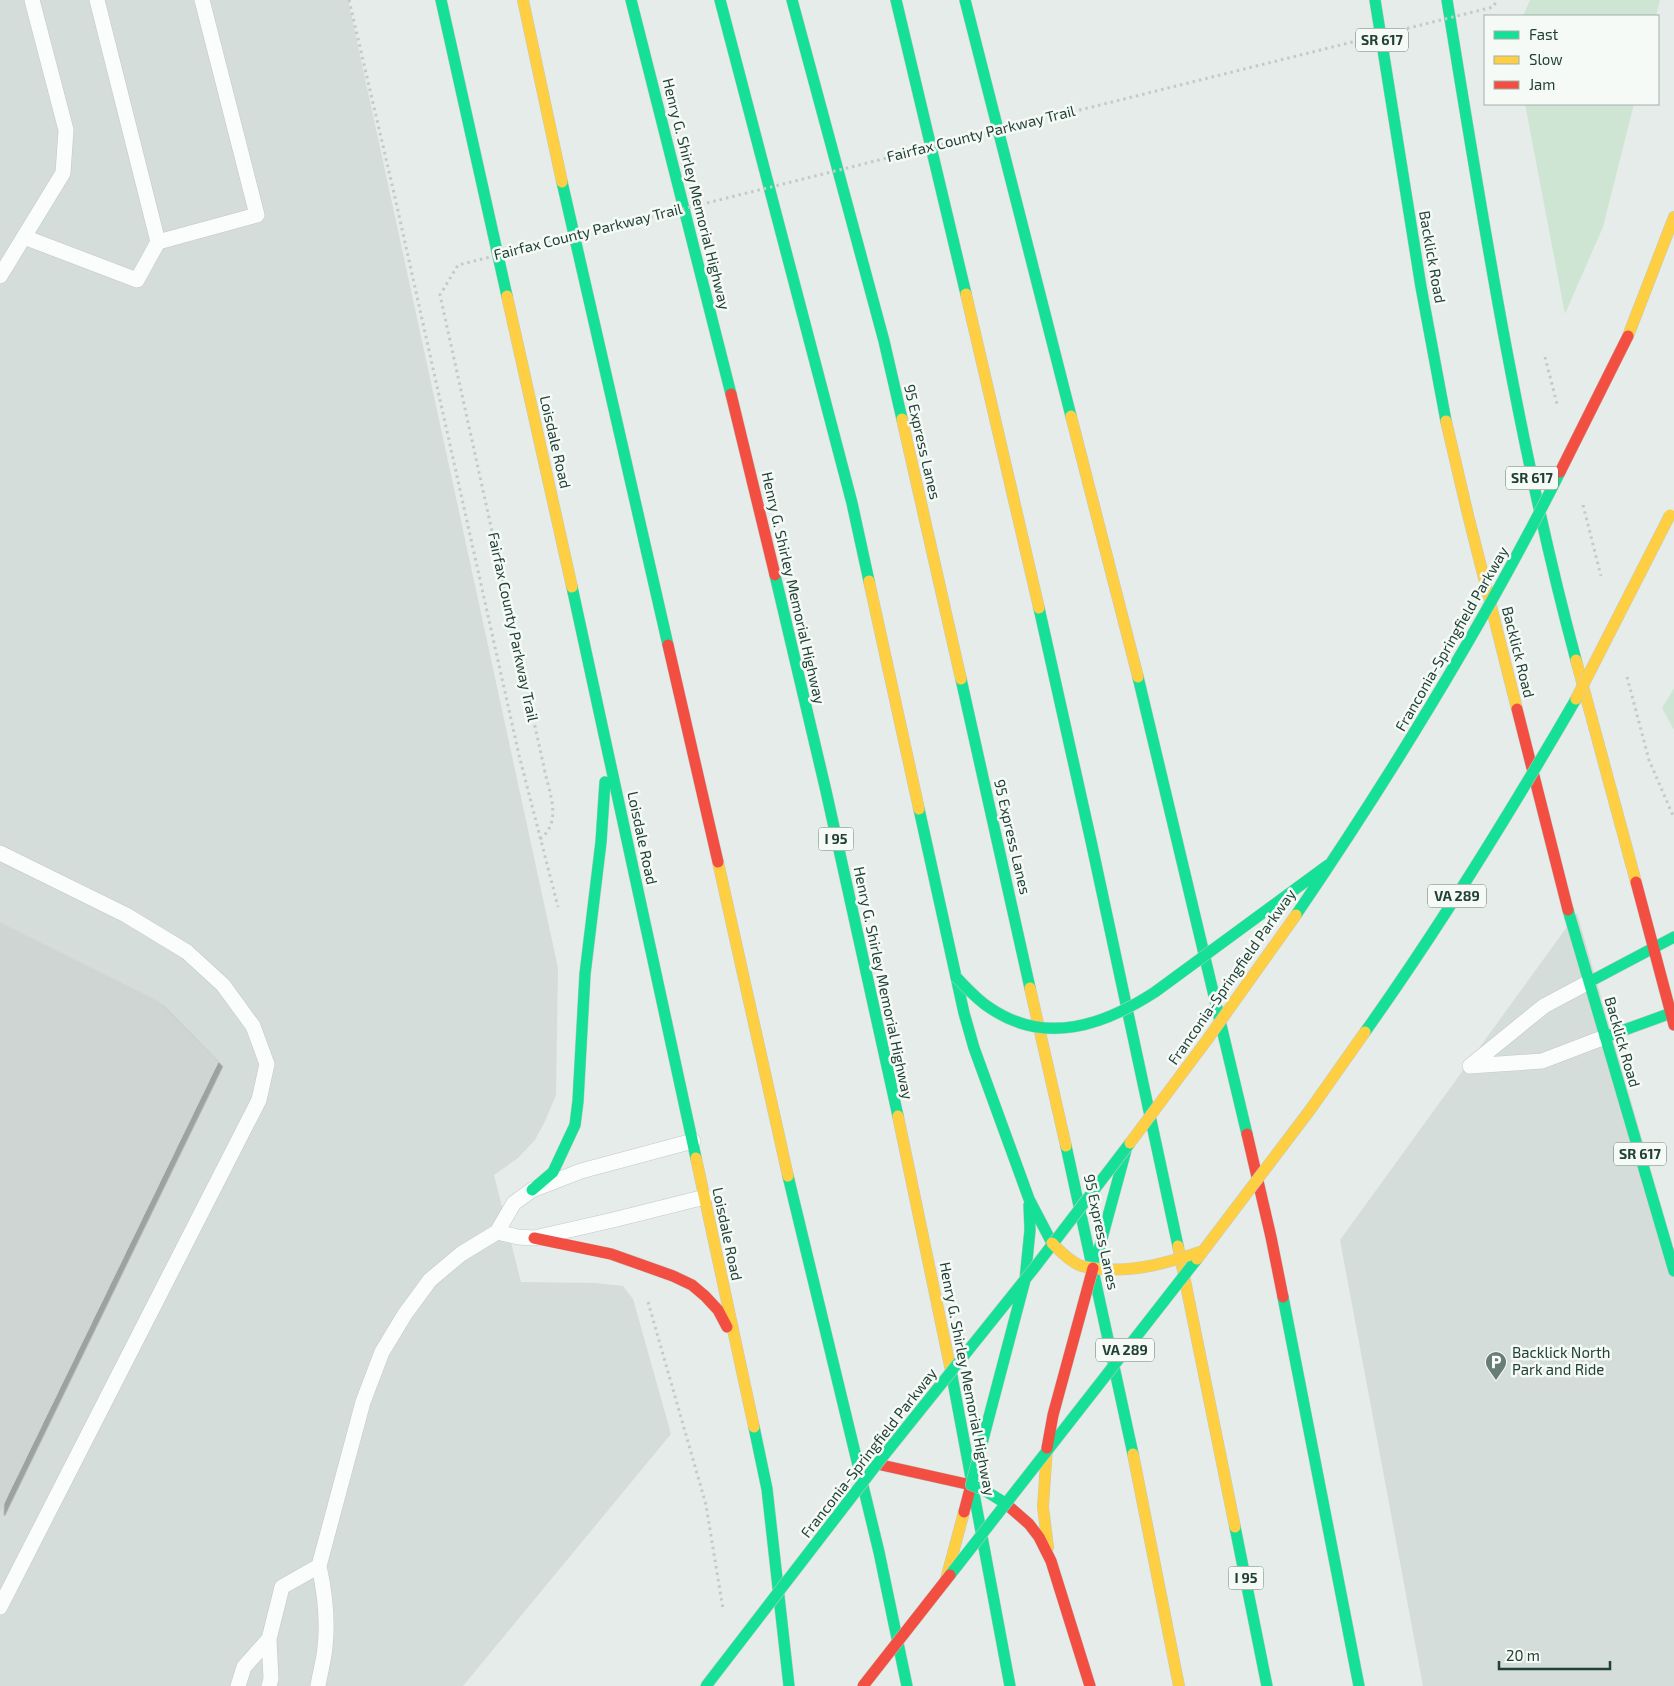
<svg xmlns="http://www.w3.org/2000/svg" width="1674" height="1686" font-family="'Exo 2',sans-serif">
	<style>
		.built { fill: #d4ddd9 }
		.green { fill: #cfe5d4 }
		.building { fill: #ced5d2; stroke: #cfd5d2; filter: url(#shadow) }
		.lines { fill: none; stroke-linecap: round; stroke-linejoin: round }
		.lane-casing { stroke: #c3c9c6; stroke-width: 16 }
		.fast-casing { stroke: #c2c9c6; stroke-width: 12 }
		.slow-casing { stroke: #c2c9c6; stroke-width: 12 }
		.jam-casing { stroke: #c2c9c6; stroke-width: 12 }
		.path { stroke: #c2cbc7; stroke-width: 3; stroke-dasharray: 2.5 4; stroke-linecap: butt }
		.lane { stroke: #fbfcfc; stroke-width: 15 }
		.fast { stroke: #16e098; stroke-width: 11 }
		.slow { stroke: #ffcf43; stroke-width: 11 }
		.jam { stroke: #f24e42; stroke-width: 11 }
		.fast-bridge-casing { stroke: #c2cbc7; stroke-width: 12; stroke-linecap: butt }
		.slow-bridge-casing { stroke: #c2cbc7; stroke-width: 12; stroke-linecap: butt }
		.jam-bridge-casing { stroke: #c2cbc7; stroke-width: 12; stroke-linecap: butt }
		.path-bridge { stroke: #c2cbc7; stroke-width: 3; stroke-dasharray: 2.5 4; stroke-linecap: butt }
		.fast-bridge { stroke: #16e098; stroke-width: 11 }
		.slow-bridge { stroke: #ffcf43; stroke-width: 11 }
		.jam-bridge { stroke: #f24e42; stroke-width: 11 }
		.labels { text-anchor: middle; stroke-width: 5; stroke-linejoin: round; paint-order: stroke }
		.shield { fill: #f5faf7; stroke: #617870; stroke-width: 1 }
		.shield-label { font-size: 14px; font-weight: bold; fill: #224136 }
		.street-label { font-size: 15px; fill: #224136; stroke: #f5faf7 }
		.poi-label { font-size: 15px; fill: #224136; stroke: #f5faf7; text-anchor: start }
	</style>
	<defs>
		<filter id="shadow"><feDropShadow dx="4.5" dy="4.5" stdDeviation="0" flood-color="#0004"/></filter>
	</defs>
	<rect width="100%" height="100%" fill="#e6ece9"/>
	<!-- built -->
	<path class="built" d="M0,0h348l210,968 -2,127 -11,26 -10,19 -17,18 -24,17 27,107 75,1 27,3 10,13 38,135 -208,252h-463z
		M1577,913l97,337v436h-251l-83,-446z"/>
	<!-- green -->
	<path class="green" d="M1530,0h130l-4,16h-133z
		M1525,104h109l-31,123 -38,87z
		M1674,688v42l-12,-22z"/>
	<!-- building -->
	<path class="building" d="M0,923l159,79 59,60 -218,449z"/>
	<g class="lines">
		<!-- lane casing -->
		<g class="lane-casing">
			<path id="lane" d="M24,237l113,43 21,-38 -61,-242
				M158,242l99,-27 -55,-215
				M0,276l63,-103 3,-43 -34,-130
				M0,853l126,62 61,37 36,33 30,41 14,38 -8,36 -259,507
				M1470,1066l74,-60 45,-24
				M1470,1066l72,-5 63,-24
				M497,1232l21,5 16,1 79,-18 92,-23
				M238,1686l6,-19 25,-28
				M269,1686l2,-7 -2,-40 13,-52 37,-21
				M318,1686c2,-13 6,-26 7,-39 3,-27 0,-54 -6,-81l44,-164 19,-50 23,-38 25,-34 31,-26 36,-22 17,-29 18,-13 49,-19 112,-30"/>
		</g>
		<!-- fast casing -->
		<g class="fast-casing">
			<path id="fast" d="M441,0l66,296
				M631,0l100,394
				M720,0l132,503 17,78
				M792,0l92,341 18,78
				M896,0l70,294
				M965,0l106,416
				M1375,0l46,287 25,134
				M1447,0c36,221 71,444 129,660
				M562,182l106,463
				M775,575l51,216 72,325
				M572,587l124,571
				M1039,608l52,233 87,405
				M1138,677l109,457
				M961,679l69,309
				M919,809l45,204 10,35 55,151 23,44
				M1568,910l106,361
				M1589,982l85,-45
				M1605,1037l69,-25
				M1066,1146l67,308
				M788,1176l91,376 28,134
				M532,1190l21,-18 22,-47 3,-24 7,-127 16,-132 4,-60
				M1095,1264l31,-114
				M1025,1280l5,-50 -1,-25
				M1283,1297l76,389
				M951,1371l59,315
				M754,1427l13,62 22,197
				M1235,1527l32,159"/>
		</g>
		<!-- slow casing -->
		<g class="slow-casing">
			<path id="slow" d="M523,0l39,182
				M966,294l73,314
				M507,296l65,291
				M1628,336l46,-119
				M1071,416l67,261
				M902,419l59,260
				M1446,421l22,94 49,194
				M869,581l50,228
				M1576,660l60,222
				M718,862l70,314
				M1030,988l36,158
				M898,1116l53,255
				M696,1158l58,269
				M1178,1246l57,281
				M1047,1448l-4,59 5,40
				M1133,1454l46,232
				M946,1579l18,-67"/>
		</g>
		<!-- jam casing -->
		<g class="jam-casing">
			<path id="jam" d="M731,394l44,181
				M668,645l50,217
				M1517,709l51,201
				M1636,882l38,143
				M1247,1134l24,103 12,60
				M534,1238l77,16 62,22 19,9 13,11 13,14 9,17
				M877,1464l94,21 -7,27
				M1005,1503l24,21 10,13 12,24 39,125"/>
		</g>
		<!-- path -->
		<path class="path" d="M349,0l45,193 125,562 39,152
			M1545,357l12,47
			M1583,505l18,71
			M1627,677l22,83 25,58
			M540,839c22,-17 10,-44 5,-67
			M648,1302l58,203 17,104"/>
		<!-- lane -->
		<use href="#lane" class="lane"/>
		<!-- fast -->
		<use href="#fast" class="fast"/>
		<!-- slow -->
		<use href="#slow" class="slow"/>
		<!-- jam -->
		<use href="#jam" class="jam"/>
		<!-- fast-bridge casing -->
		<g class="fast-bridge-casing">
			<path id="fast-bridge" d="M1296,915c97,-143 187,-289 264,-443
				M956,977c11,11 21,23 34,31 56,38 114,17 165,-16l173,-127
				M1365,1032c76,-107 145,-219 211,-333
				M1005,1503l-21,-13 -13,-5 54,-205
				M950,1575l247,-316
				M706,1686l171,-222 158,-197 95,-124"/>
		</g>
		<!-- slow-bridge casing -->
		<g class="slow-bridge-casing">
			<path id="slow-bridge" d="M1576,699l94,-184
				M1130,1143l77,-103 89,-125
				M1052,1243c8,8 16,17 27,22 7,3 15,3 22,4 36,3 69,-7 102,-18
				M1197,1259l113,-149 55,-78"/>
		</g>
		<!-- jam-bridge casing -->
		<g class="jam-bridge-casing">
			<path id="jam-bridge" d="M1560,472l68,-136
				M1047,1448l6,-33 40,-147
				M863,1686l87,-111"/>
		</g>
		<!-- path-bridge -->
		<path class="path-bridge" d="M545,772l-105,-477 18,-30 1035,-258 4,-7"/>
		<!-- fast-bridge -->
		<use href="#fast-bridge" class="fast-bridge"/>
		<!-- slow-bridge -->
		<use href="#slow-bridge" class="slow-bridge"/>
		<!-- jam-bridge -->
		<use href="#jam-bridge" class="jam-bridge"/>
	</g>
	<!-- icons -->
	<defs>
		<g id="parking-pin" transform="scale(1.125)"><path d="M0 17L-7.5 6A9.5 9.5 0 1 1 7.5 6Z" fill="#677d75" stroke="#f5faf7"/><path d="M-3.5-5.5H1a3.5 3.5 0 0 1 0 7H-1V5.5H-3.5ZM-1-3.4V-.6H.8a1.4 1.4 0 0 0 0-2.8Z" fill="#fff"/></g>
	</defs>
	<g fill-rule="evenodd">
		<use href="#parking-pin" x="1496" y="1362"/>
	</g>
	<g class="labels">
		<!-- shield labels -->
		<g class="shield">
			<rect x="1356" y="28.5" width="52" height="23" rx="4"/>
			<rect x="1506" y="466.5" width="52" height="23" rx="4"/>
			<rect x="818.5" y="827.5" width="35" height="23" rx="4"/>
			<rect x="1428" y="884.5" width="58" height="23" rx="4"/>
			<rect x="1614" y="1142.5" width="52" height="23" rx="4"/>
			<rect x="1096" y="1338.5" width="58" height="23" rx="4"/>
			<rect x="1228.5" y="1566.5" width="35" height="23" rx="4"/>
		</g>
		<g class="shield-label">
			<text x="1382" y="45">SR 617</text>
			<text x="1532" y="483">SR 617</text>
			<text x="836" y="844">I 95</text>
			<text x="1457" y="901">VA 289</text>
			<text x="1640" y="1159">SR 617</text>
			<text x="1125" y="1355">VA 289</text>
			<text x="1246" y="1583">I 95</text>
		</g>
		<!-- street labels -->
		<g class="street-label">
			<text transform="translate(981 134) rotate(-14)" y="5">Fairfax County Parkway Trail</text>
			<text transform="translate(696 194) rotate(76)" y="5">Henry G. Shirley Memorial Highway</text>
			<text transform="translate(588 232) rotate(-14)" y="5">Fairfax County Parkway Trail</text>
			<text transform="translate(1432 257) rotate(80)" y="5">Backlick Road</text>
			<text transform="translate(555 442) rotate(77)" y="5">Loisdale Road</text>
			<text transform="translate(922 442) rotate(77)" y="5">95 Express Lanes</text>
			<text transform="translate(793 588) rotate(77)" y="5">Henry G. Shirley Memorial Highway</text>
			<text transform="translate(513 627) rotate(78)" y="5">Fairfax County Parkway Trail</text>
			<text transform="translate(1452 639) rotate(-60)" y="5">Franconia-Springfield Parkway</text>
			<text transform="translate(1518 652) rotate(76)" y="5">Backlick Road</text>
			<text transform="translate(1012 837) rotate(77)" y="5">95 Express Lanes</text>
			<text transform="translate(642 838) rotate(78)" y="5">Loisdale Road</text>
			<text transform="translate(1232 977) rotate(-55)" y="5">Franconia-Springfield Parkway</text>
			<text transform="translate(883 983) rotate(78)" y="5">Henry G. Shirley Memorial Highway</text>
			<text transform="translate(1622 1042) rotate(74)" y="5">Backlick Road</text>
			<text transform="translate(1101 1232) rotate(78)" y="5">95 Express Lanes</text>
			<text transform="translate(727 1234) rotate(78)" y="5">Loisdale Road</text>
			<text transform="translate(967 1379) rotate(79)" y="5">Henry G. Shirley Memorial Highway</text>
			<text transform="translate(869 1453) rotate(-52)" y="5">Franconia-Springfield Parkway</text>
		</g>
		<!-- poi labels -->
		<g class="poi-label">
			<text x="1512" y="1358">Backlick North<tspan x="1512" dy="17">Park and Ride</tspan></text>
		</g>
	</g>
	<!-- legend -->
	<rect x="1484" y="15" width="175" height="90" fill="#f5faf7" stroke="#a1b0aa"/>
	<rect x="1494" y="31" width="25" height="8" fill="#16e098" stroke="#a1b0aa"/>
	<text x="1529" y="40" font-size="15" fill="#224136">Fast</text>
	<rect x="1494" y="56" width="25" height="8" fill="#ffcf43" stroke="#a1b0aa"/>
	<text x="1529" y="65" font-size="15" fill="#224136">Slow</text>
	<rect x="1494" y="81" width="25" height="8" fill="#f24e42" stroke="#a1b0aa"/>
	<text x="1529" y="90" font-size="15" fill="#224136">Jam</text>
	<!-- scale -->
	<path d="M1499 1661v8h111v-8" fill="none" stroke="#224136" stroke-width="2.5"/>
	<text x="1506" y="1661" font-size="15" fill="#224136" stroke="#f5faf7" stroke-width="4" paint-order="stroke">20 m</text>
</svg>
